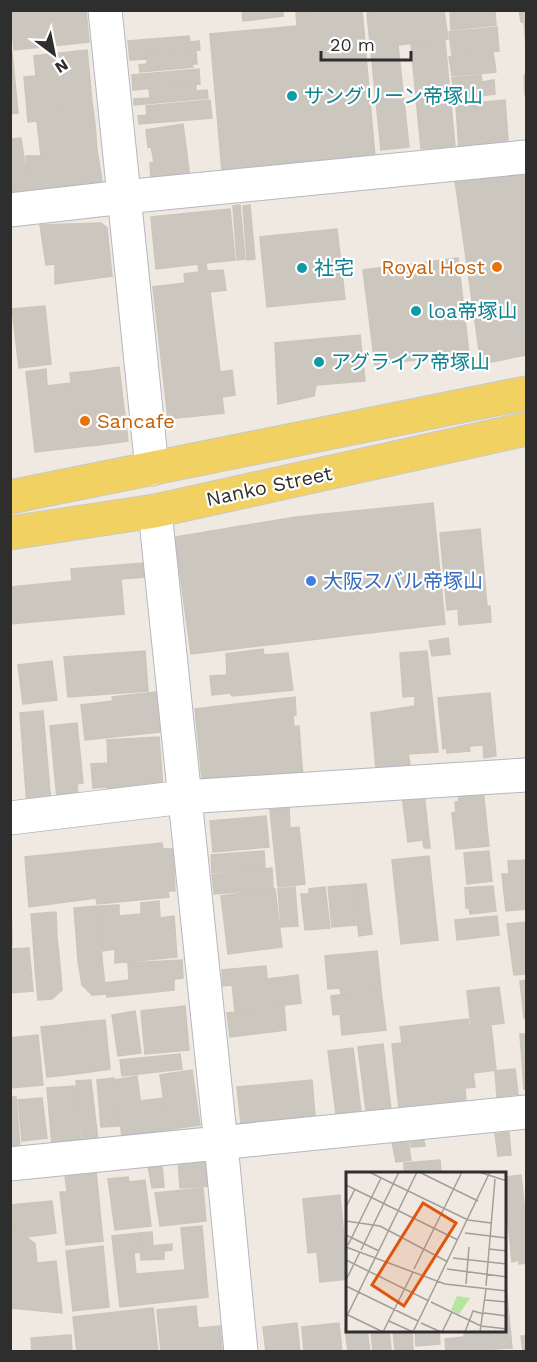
<svg xmlns="http://www.w3.org/2000/svg" width="537" height="1362" font-family="'Work Sans','Noto Sans JP',sans-serif">
	<style>
		.building { fill: #cbc7bf; stroke: #cbc5ba; stroke-width: 1.5 }
		.lines { fill: none; stroke-linecap: round; stroke-linejoin: round }
		.street-casing { stroke: #b4b7c1; stroke-width: 35 }
		.primary-casing { stroke: #c9c9c9; stroke-width: 35 }
		.street { stroke: #fff; stroke-width: 33 }
		.primary { stroke: #f2d163; stroke-width: 33 }
		.culture-dot { fill: #0f9aa8; stroke: #fff; stroke-width: 2 }
		.food-dot { fill: #e8710a; stroke: #fff; stroke-width: 2 }
		.shop-dot { fill: #3f7fe0; stroke: #fff; stroke-width: 2 }
		.labels { text-anchor: middle; stroke-width: 4.5; stroke-linejoin: round; paint-order: stroke }
		.culture-label { font-size: 20px; fill: #0d838f; stroke: #fff; text-anchor: start }
		.food-label { font-size: 20px; fill: #c56008; stroke: #fff; text-anchor: end }
		.street-label { font-size: 20px; fill: #2e2e2e; stroke: #fff }
		.shop-label { font-size: 20px; fill: #366cbe; stroke: #fff; text-anchor: start }
		.inset-road { fill: none; stroke: #a29e99; stroke-width: 1.5 }
		.view { fill: #df570e; fill-opacity: 0.15; stroke: #df570e; stroke-width: 3 }
		.inset-edge { fill: none; stroke: #2e2e2e; stroke-width: 3 }
	</style>
	<rect width="100%" height="100%" fill="#efe9e1"/>
	<!-- building -->
	<path class="building" d="M10,10h76l3,32 -75,8z
		M242,10h41v6l-40,5z
		M327,10h35l13,147 -153,14 -12,-137 87,-8 -1,-13z
		M444,10l4,29 -50,6 11,102 -28,3 -14,-137 17,-3z
		M450,10h45l1,15 -45,5z
		M519,10h7v12h-5z
		M524,23h2v23z
		M497,27l2,24 -47,5 -3,-24z
		M189,36l1,6 9,-1 1,9 -54,4v5l-16,1 -2,-19z
		M445,41l10,105 -34,3 -10,-104z
		M87,50l3,31 -65,7 -1,-11 12,-1 -2,-20z
		M196,50l1,14h-5l1,3 -53,5 -1,-7 8,-1v-9z
		M10,52h2l6,61 -8,1z
		M493,52l3,20 -44,4 -3,-19z
		M199,69l1,15 -67,6 -1,-15z
		M481,75l1,7 12,-2 1,14 -40,5 -3,-21z
		M524,75h2v20h-1z
		M90,81l2,21 -65,8 -2,-22z
		M196,85v6l11,-1 1,8 -74,7v-6l16,-1 -1,-9z
		M210,100l2,18 -73,6 -1,-8 9,-1 -1,-9z
		M505,100l3,39 -5,8 -44,4 -3,-46z
		M92,102l3,22 -57,6 -1,-9 -9,1 -1,-12z
		M95,124l2,26 -56,6 -3,-26z
		M183,124l7,54 -35,4 -1,-5 -3,1 -1,-15 4,-1 -3,-16 -3,1 -2,-17z
		M21,138l8,54 -19,3v-56z
		M97,150l5,31 -5,9 -68,6 -3,-40h15z
		M526,175v180l-45,9 -26,-184z
		M240,205l5,54 -8,1 -4,-54z
		M250,205l5,54 -8,1 -4,-54z
		M230,209l5,51 -29,3 1,8 16,-1 3,20 -16,2 10,80 12,-2 3,25 -13,2 2,16 -56,6 -15,-132 32,-4 -1,-9 15,-2 -1,-8 -42,5 -5,-52z
		M101,223l6,5 5,48 -57,8v-20l-9,1 -6,-40z
		M337,229l8,70 -78,8 -7,-70z
		M458,258l11,95 -94,12 -12,-95z
		M45,306l6,58 -32,4 -7,-59z
		M360,335l5,46 -49,4 -2,11 -36,8 -3,-61z
		M119,367l9,74 -29,4 -8,-74z
		M46,369l1,17 23,-3 8,64 -43,5 -9,-80z
		M91,371l8,74 -21,2 -8,-74z
		M433,503l12,121 -254,30 -16,-117 121,-20z
		M480,529l7,77 -40,4 -7,-77z
		M144,563l1,14 -24,2 3,35 -114,10v-37l62,-6 -1,-12z
		M490,606l1,16 -32,3 -1,-16z
		M448,638l2,16 -18,2 -3,-15z
		M263,649l1,6 24,-2 5,37 -61,6 -2,-3 -18,2 -2,-19 17,-1 -1,-21z
		M145,651l3,40 -80,6 -4,-40z
		M427,651l11,101 -30,2 2,10 -34,5 -5,-56 44,-7v-10l-12,1 -3,-44z
		M52,661l5,39 -34,4 -5,-39z
		M156,692l4,40 -75,8 -4,-35 32,-4 -1,-4z
		M490,693l6,63 -12,2 -1,-13 -14,1 1,5 -23,2v-5l-4,1 -5,-51z
		M295,697l1,18h-3l1,12 5,-1 4,53 -101,1 -7,-71z
		M43,711l8,93 -24,2 -7,-93z
		M77,723l6,60 -6,1 1,12 -21,2 -7,-72z
		M159,737l4,51 -56,8v-9l-14,1 -2,-24 17,-1 -1,-23z
		M483,789l6,57 -33,3 -4,-36 4,-1 -1,-10h4l-1,-10z
		M424,793l6,55h-6l-1,-8 -15,2 -6,-47z
		M289,808l1,20 9,-1 6,57 -27,3 -8,-77z
		M266,816l3,31 -56,5 -3,-31z
		M162,843l1,6h10l2,42h-7l1,6 -72,7 -1,-6 -67,9 -4,-50z
		M264,851l1,17 -53,5 -1,-18z
		M489,851l3,30 -25,3 -3,-31z
		M10,854l2,91 -2,1z
		M429,856l9,84 -37,4 -9,-84z
		M526,860v49l-20,2 -4,-37h7l-1,-13z
		M272,868l1,21 -59,5 -2,-19z
		M366,884l6,50 -13,2 -6,-51z
		M352,885l4,40 -24,2 -4,-40z
		M493,886l3,25 -26,3 -1,-6h-3l-1,-20z
		M295,887l3,39 -17,1 -3,-38z
		M325,887l5,41 -25,2 -4,-36h8v-5z
		M275,889l7,58 -24,3 -7,-58z
		M251,892l7,58 -30,4 -7,-58z
		M159,901l1,17 14,-2 3,41 -62,6v-14l-12,2 -4,-45 20,-1v11l22,-2v-11z
		M98,906l2,25 -24,2 -2,-25z
		M56,912l1,25 -24,2 -2,-25z
		M497,916l2,19 -42,5 -2,-20z
		M526,922v52l-12,1 -7,-51z
		M100,931l2,28 -24,2 -2,-28z
		M57,937l3,29 -25,2 -2,-29z
		M29,948l4,43 -23,2v-44z
		M377,951l4,38 -40,5 -1,-6 -12,1 -3,-33z
		M102,959l4,35 -14,1 -10,-10 -4,-24z
		M182,960l1,18 -9,1v11l-67,7 -2,-14 24,-3 -1,-17z
		M60,966l2,24 -10,9 -14,1 -3,-32z
		M266,966l1,13 31,-4 3,28 -66,8 -3,-26 -9,1 -1,-16z
		M526,980v37l-2,1 -4,-37z
		M499,987l5,36 -33,4 -4,-36z
		M381,990l5,40 -44,5 -2,-21 -7,1 -2,-19z
		M185,1006l4,44 -44,4 -4,-43z
		M284,1006l2,24 -56,7 -3,-24z
		M135,1011l6,42 -23,3 -6,-41z
		M468,1019l1,8 22,-2 5,45 -23,3 2,14 -10,1 1,14 -67,7 -7,-65 10,-1 -2,-16z
		M105,1020l5,49 -20,3 -6,-50z
		M84,1022l6,50 -24,3 -6,-50z
		M60,1025l6,50 -19,2 -6,-50z
		M520,1034h6v54l-2,1z
		M38,1035l5,50 -33,3v-50z
		M383,1044l8,65 -25,2 -8,-64z
		M353,1048l8,63 -25,3 -8,-63z
		M180,1054l2,15 -60,7 -2,-16z
		M515,1069l3,25 -21,3 -2,-26z
		M192,1070l8,55 -21,3 -1,-13 -12,1 -6,-41z
		M137,1076l5,38 -9,1 3,19 -14,2 -8,-56z
		M114,1078l5,48 -18,1 -4,-47z
		M91,1080l7,61 -15,1 -7,-61z
		M312,1080l3,36 -74,7 -4,-36z
		M76,1086l5,57 -29,3 -5,-58z
		M10,1097h6l4,51 -10,2z
		M42,1098l5,40 -25,3 -4,-41z
		M164,1098l2,18 12,-1 1,13 -43,6 -3,-19 9,-1 -2,-13z
		M509,1132l2,23 -13,1 -3,-22z
		M423,1137l2,9 -14,1 -1,-8z
		M408,1140l3,20 -15,2 -4,-20z
		M197,1158l10,7 2,21 -29,2 -2,-28z
		M440,1160l1,13h-37v-10z
		M162,1164l2,23 -12,1 -4,-22z
		M96,1171l7,70 -37,4 -6,-53h7l-2,-17z
		M521,1175l5,47v41l-7,1v-4l-7,2 -6,-60v-25z
		M128,1177l1,5 16,-2 6,46 -36,4 -7,-51z
		M203,1188l3,33 -46,5 -5,-33z
		M340,1195l8,84 -28,3 -3,-30 -9,1 -5,-54z
		M52,1201l4,32 -30,4 -13,-11 -2,-21z
		M10,1223l25,21 2,19 19,-2 6,52 -52,-5z
		M202,1226l6,71 -88,10 -8,-71 27,-3 1,19 -6,1 2,21 49,-4 -4,-42z
		M152,1232l1,13 -13,2 -1,-14z
		M172,1244v6l-8,1v8l-23,1 -1,-13z
		M103,1246l6,61 -36,4 -7,-60z
		M506,1286l6,62 -18,1 1,3h-49l-1,-13 19,-2v-7h42z
		M196,1306l2,22 22,-2 2,24 -61,2 -4,-42z
		M153,1308l5,44h-81l-4,-35z
		M297,1323l3,29h-34l-3,-25z
		M339,1323l3,29h-38l-2,-25z
		M348,1327v3h19l3,22h-22l-3,-24z
		M371,1330h18l2,20 -18,2z
		M393,1330h19l1,19 -18,2z
		M415,1330h24l1,14 -24,2z
		M71,1335l1,17h-40l-1,-14z
		M521,1336h5v16h-3z"/>
	<g class="lines">
		<!-- street casing -->
		<g class="street-casing">
			<path id="street" d="M105,10l47,459
				M10,210l114,-13 402,-40
				M155,511l66,633 20,208
				M10,818l174,-21 342,-22
				M10,1164l516,-52"/>
		</g>
		<!-- primary casing -->
		<g class="primary-casing">
			<path id="primary" d="M10,497l516,-104
				M10,533l145,-22 371,-82"/>
		</g>
		<!-- street -->
		<use href="#street" class="street"/>
		<!-- primary -->
		<use href="#primary" class="primary"/>
	</g>
	<!-- markers -->
	<g class="culture-dot">
		<circle cx="292" cy="96" r="6"/>
		<circle cx="302" cy="268" r="6"/>
		<circle cx="416" cy="311" r="6"/>
		<circle cx="319" cy="362" r="6"/>
	</g>
	<g class="food-dot">
		<circle cx="497" cy="267" r="6"/>
		<circle cx="85" cy="421" r="6"/>
	</g>
	<circle class="shop-dot" cx="311" cy="581" r="6"/>
	<g class="labels">
		<!-- culture labels -->
		<g class="culture-label">
			<text x="304" y="103">サングリーン帝塚山</text>
			<text x="314" y="275">社宅</text>
			<text x="428" y="318">loa帝塚山</text>
			<text x="331" y="369">アグライア帝塚山</text>
		</g>
		<!-- food labels -->
		<g class="food-label">
			<text x="485" y="274">Royal Host</text>
			<text x="97" y="428" text-anchor="start">Sancafe</text>
		</g>
		<!-- street labels -->
		<g class="street-label">
			<text transform="translate(269 486) rotate(-12)" y="7">Nanko Street</text>
		</g>
		<!-- shop labels -->
		<g class="shop-label">
			<text x="323" y="588">大阪スバル帝塚山</text>
		</g>
	</g>
	<!-- overview -->
	<g transform="translate(346 1172)">
		<rect width="160" height="160" fill="#efe9e1"/>
		<path d="M111,124l13,2 -11,16 -8,-4z" fill="#b6e59e"/>
		<path class="inset-road" d="M23,0l99,48 23,3M73,0l59,29M133,0l28,9M0,13l112,55M0,35l9,-18M0,49l34,5 68,36M119,61l42,5M0,63l33,16M2,73l33,-67M0,75l99,37 62,7M143,77l18,2M15,78l38,-78M107,86l54,6M0,88l83,41M68,97l48,-97M101,97l60,8M0,108l14,-28M120,112l3,-37M0,114l72,35M140,114l9,-107M139,128l22,2M85,130l50,24 26,3M138,141l23,3M0,142l37,18M0,146l71,-146M43,149l24,11M75,151l20,9M37,160l30,-60M67,160l77,-160M96,160l10,-20M119,160l8,-21 11,3M134,160l6,-43"/>
		<path class="view" d="M77,31l33,20 -52,83 -32,-21z"/>
		<rect width="160" height="160" class="inset-edge"/>
	</g>
	<!-- border -->
	<rect width="537" height="1362" fill="none" stroke="#2e2e2e" stroke-width="24"/>
	<!-- north arrow -->
	<g transform="translate(54 54) rotate(148)" stroke="#ffffff" stroke-width="4.5" paint-order="stroke">
	<path d="M0-4.5L10 22L0 15L-10 22Z" fill="#2e2e2e"/>
	<text y="-9" font-size="16" font-weight="bold" text-anchor="middle" fill="#2e2e2e">N</text>
	</g>
	<!-- scale -->
	<path d="M321 51v9h90v-9" fill="none" stroke="#2e2e2e" stroke-width="3"/>
	<text x="330" y="51" font-size="18" fill="#2e2e2e" stroke="#ffffff" stroke-width="4.5" paint-order="stroke">20 m</text>
</svg>
